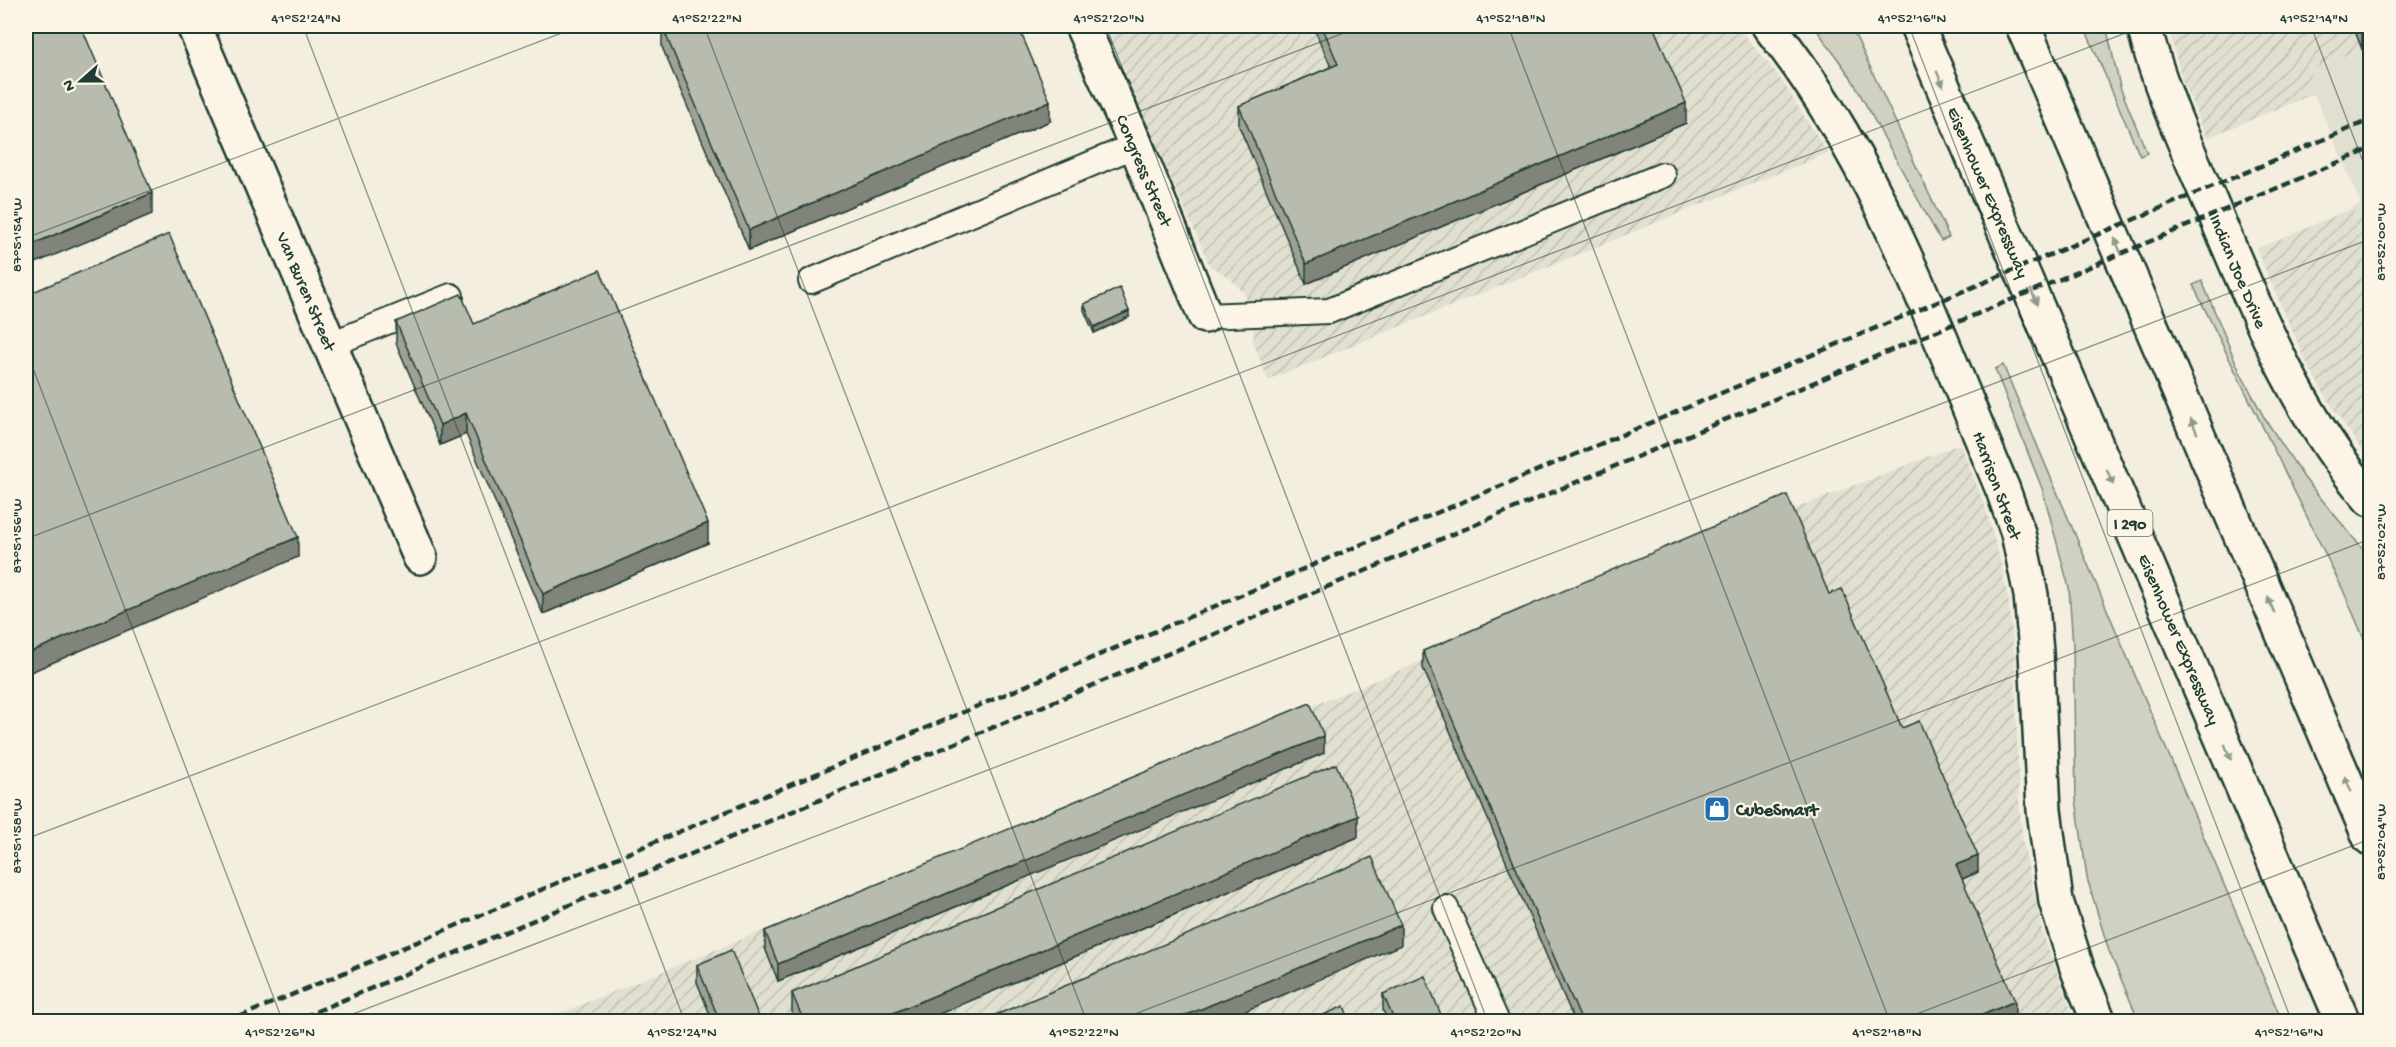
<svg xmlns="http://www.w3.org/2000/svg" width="2396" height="1047" font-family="'Gochi Hand',sans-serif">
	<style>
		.built { fill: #e1dfd0 }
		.industrial { fill: url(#industrial-furrows) }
		.grass { fill: #d0d1c2; stroke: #78877b; stroke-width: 1.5 }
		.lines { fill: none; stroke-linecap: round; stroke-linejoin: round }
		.lane-casing { stroke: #1f3d34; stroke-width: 28 }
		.street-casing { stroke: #1f3d34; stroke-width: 38 }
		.secondary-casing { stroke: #1f3d34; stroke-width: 38 }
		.highway-casing { stroke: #1f3d34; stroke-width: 38 }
		.lane { stroke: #fcf5e5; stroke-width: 24 }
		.street { stroke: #fcf5e5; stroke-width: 33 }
		.secondary { stroke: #fcf5e5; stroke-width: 33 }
		.highway { stroke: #fcf5e5; stroke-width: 33 }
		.rail { stroke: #1f3d34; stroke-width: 4.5; stroke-dasharray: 9 4.5; stroke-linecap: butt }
		.wall { fill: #9ea296; stroke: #1f3d34; stroke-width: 1.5 }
		.shaded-wall { fill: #81847a; stroke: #1f3d34; stroke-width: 1.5 }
		.building { fill: #b8bcae; stroke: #1f3d34; stroke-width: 1.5 }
		.oneway { fill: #8e998c }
		.ticks { fill: none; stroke: #1f3d34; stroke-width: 1.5; stroke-opacity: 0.45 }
		.labels { text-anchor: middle; stroke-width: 4.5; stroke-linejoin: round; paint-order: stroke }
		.shield { fill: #fcf5e5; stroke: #617469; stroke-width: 1.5 }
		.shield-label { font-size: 16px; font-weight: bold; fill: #1f3d34 }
		.street-label { font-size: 18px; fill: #1f3d34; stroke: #fcf5e5 }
		.poi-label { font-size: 18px; font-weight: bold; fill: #1f3d34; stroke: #fcf5e5; text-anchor: start }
		.neatline { fill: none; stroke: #1f3d34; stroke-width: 2 }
		.ticks-label { font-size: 15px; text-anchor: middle; fill: #1f3d34 }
	</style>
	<defs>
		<pattern id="industrial-furrows" width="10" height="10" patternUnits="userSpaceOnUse" patternTransform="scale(1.5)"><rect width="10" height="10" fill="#e1dfd0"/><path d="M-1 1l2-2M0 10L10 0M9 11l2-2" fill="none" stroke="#c1c0b3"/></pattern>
	</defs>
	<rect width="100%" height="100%" fill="#f3eede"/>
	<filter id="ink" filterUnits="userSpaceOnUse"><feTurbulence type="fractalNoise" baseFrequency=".0167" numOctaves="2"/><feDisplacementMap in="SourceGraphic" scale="12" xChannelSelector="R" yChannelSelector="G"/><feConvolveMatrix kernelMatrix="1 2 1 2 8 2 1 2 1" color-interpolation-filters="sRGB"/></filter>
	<g filter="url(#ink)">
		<!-- built -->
		<path class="built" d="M2370,45v176l-3,-8 -11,4 -3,-9 8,-4 -18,-43 -29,-67 -8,3 -4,-8 11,-5 -5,-13z"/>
		<!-- industrial -->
		<path class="industrial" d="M1104,26h633l41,49 50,78 -560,227 -15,-38 1,-16 -9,-32 -15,-16 -20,-12z
			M2168,26h202v19l-62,26 6,13 -12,5 4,8 -99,41 -25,-59z
			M2353,208l3,9 11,-5 3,9v242l-42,-63 -19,-32 -53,-119z
			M1960,444l25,62 15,54 9,43 6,57 4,140 4,43 20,91 32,87 -1536,1 1248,-510z"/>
		<!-- grass -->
		<path class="grass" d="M1814,26h37l98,211 -8,4 -91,-165z
			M2084,26h22l14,61 27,66 -7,3z
			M2202,281l37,89 26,49 40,60 65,79v95l-27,-63 -150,-305z
			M2003,365l279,656h-143l-30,-70 -22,-73 -11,-79 -3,-153 -4,-58 -26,-97 -48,-122z"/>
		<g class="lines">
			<!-- lane casing -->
			<g class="lane-casing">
				<path id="lane" d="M811,281l325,-136
					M1205,316l124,-5 334,-136
					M329,345l122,-49
					M1446,908l51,114"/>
			</g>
			<!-- street casing -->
			<g class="street-casing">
				<path id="street" d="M194,26l226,531
					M1082,26l54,119 69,171"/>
			</g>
			<!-- secondary casing -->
			<g class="secondary-casing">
				<path id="secondary" d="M1769,26c109,136 167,305 234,464l15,43 13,62 5,57 8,158 12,91 21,67 22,54
					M2144,26c15,61 42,120 67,178 44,104 85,209 159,295"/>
			</g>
			<!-- highway casing -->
			<g class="highway-casing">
				<path id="highway" d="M1917,26l426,996
					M2023,26l347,812"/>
			</g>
			<!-- lane -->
			<use href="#lane" class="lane"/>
			<!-- street -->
			<use href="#street" class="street"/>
			<!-- secondary -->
			<use href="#secondary" class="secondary"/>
			<!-- highway -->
			<use href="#highway" class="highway"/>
			<!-- rail -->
			<path class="rail" d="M227,1022l2143,-902
				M291,1022l2079,-873"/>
		</g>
		<!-- wall -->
		<path class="wall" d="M662,26l388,95 -301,129 -87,-203z
			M1313,26h340l33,97 -380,161 -67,-158v-20l92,-39z
			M2353,26h17l-8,23z
			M1084,304l45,13 -35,16 -10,-23z
			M396,322l78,2 234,219 -165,71 -77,-180 -26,11 -44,-102z
			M1829,594l73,134 76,144 -16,7 53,138 -10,5h-430l-152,-354v-17z
			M1324,753l-546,228 -13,-33v-17z
			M1358,837l-438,185h-125l-3,-8v-21z
			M697,965l64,57h-48l-16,-40z
			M1383,994l61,28h-56l-5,-12z"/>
		<!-- shaded-wall -->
		<path class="shaded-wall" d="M2370,29v16l-8,4v-17z
			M1050,101v20l-301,129v-20z
			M1686,103v20l-380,161v-20z
			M152,193v21l-126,53v-20z
			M1129,311v6l-35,16v-6z
			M466,413v21l-26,11v-20z
			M708,523v20l-165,71v-20z
			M298,537v20l-272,117v-20z
			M1324,736v17l-546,228v-17z
			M1358,816v21l-438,185h-48z
			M1978,856v16l-22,10v-17z
			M1401,925v20l-182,77h-49z
			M2015,1001v16l-10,5h-39z"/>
		<!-- building -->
		<path class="building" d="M26,26h55l71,167 -126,54z
			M662,26h356l32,75 -301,129z
			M1322,26h331l33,77 -380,161 -67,-158 99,-42z
			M2360,26h10v3l-8,3z
			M169,234l129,303 -272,117v-359z
			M600,270l108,253 -165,71 -77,-181 -26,12 -44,-103 65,-28 13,30z
			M1120,288l9,23 -35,16 -10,-23z
			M1787,495l42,99 13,-5 60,139 17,-7 59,135 -22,9 59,136 -49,21h-384l-159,-371z
			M1310,703l14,33 -546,228 -13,-33z
			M1336,764l22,52 -486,206h-68l-12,-29z
			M1372,857l29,68 -231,97h-191z
			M731,950l30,72h-41l-23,-57z
			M1425,976l19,46h-49l-12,-28z
			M1344,1006l6,16h-43z"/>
		<!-- one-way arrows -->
		<defs><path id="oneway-solid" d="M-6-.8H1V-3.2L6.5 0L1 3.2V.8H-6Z" transform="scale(1.5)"/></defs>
		<g class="oneway">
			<use href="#oneway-solid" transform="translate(1940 79) rotate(67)"/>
			<use href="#oneway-solid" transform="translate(2118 246) rotate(-113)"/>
			<use href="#oneway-solid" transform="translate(2034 297) rotate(67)"/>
			<use href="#oneway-solid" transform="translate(2194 426) rotate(-113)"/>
			<use href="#oneway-solid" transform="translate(2110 477) rotate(67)"/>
			<use href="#oneway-solid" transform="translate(2271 605) rotate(-113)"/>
			<use href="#oneway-solid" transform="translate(2228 752) rotate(67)"/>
			<use href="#oneway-solid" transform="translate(2348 784) rotate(-113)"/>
		</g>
	</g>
	<!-- ticks -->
	<path class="ticks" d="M303,26l382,996M704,26l383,996M1106,26l382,996M1508,26l382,996M1909,26l383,996M2311,26l59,154M26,238l554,-212M26,350l257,672M26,539l1336,-513M26,839l2118,-813M332,1022l2038,-783M1114,1022l1256,-483M1896,1022l474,-183"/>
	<!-- icons -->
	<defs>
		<g id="shop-square" transform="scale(1.35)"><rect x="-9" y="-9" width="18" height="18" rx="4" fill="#1f6fb2" stroke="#fcf5e5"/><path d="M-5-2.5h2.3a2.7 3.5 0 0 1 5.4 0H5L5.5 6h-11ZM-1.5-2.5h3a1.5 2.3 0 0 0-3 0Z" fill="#fff"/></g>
	</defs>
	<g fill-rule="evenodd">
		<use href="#shop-square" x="1717" y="809"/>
	</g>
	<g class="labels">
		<!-- shield labels -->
		<rect class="shield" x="2107.5" y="510" width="45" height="26" rx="4.5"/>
		<g class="shield-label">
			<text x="2130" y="529">I 290</text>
		</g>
		<!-- street labels -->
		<g class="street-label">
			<text transform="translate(1145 170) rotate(67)" y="6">Congress Street</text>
			<text transform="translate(1989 192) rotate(67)" y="6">Eisenhower Expressway</text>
			<text transform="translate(2239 271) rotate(67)" y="6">Indian Joe Drive</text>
			<text transform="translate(307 291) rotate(67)" y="6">Van Buren Street</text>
			<text transform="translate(1998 485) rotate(70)" y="6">Harrison Street</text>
			<text transform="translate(2180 639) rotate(67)" y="6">Eisenhower Expressway</text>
		</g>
		<!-- poi labels -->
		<g class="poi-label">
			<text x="1736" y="815">CubeSmart</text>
		</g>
	</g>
	<!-- margin -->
	<rect width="2396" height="1047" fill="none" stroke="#fcf5e5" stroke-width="66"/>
	<!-- north arrow -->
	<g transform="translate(81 81) rotate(249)" stroke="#fcf5e5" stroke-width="4.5" paint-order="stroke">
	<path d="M0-4.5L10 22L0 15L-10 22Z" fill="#1f3d34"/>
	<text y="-9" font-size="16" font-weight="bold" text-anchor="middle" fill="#1f3d34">N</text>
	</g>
	<rect x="33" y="33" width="2330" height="981" class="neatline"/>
	<g class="ticks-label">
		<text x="306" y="22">41°52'24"N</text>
		<text x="707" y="22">41°52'22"N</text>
		<text x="1109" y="22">41°52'20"N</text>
		<text x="1511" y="22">41°52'18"N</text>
		<text x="1912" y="22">41°52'16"N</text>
		<text x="2314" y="22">41°52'14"N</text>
		<text transform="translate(16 235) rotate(-90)" y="5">87°51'54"W</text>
		<text transform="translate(2380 242) rotate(-90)" y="5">87°52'00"W</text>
		<text transform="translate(16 536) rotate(-90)" y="5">87°51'56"W</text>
		<text transform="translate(2380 542) rotate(-90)" y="5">87°52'02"W</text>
		<text transform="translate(16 836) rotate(-90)" y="5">87°51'58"W</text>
		<text transform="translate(2380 842) rotate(-90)" y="5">87°52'04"W</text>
		<text x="280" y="1036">41°52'26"N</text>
		<text x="682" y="1036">41°52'24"N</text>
		<text x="1084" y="1036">41°52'22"N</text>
		<text x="1486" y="1036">41°52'20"N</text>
		<text x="1887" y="1036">41°52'18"N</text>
		<text x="2289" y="1036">41°52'16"N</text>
	</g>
</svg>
